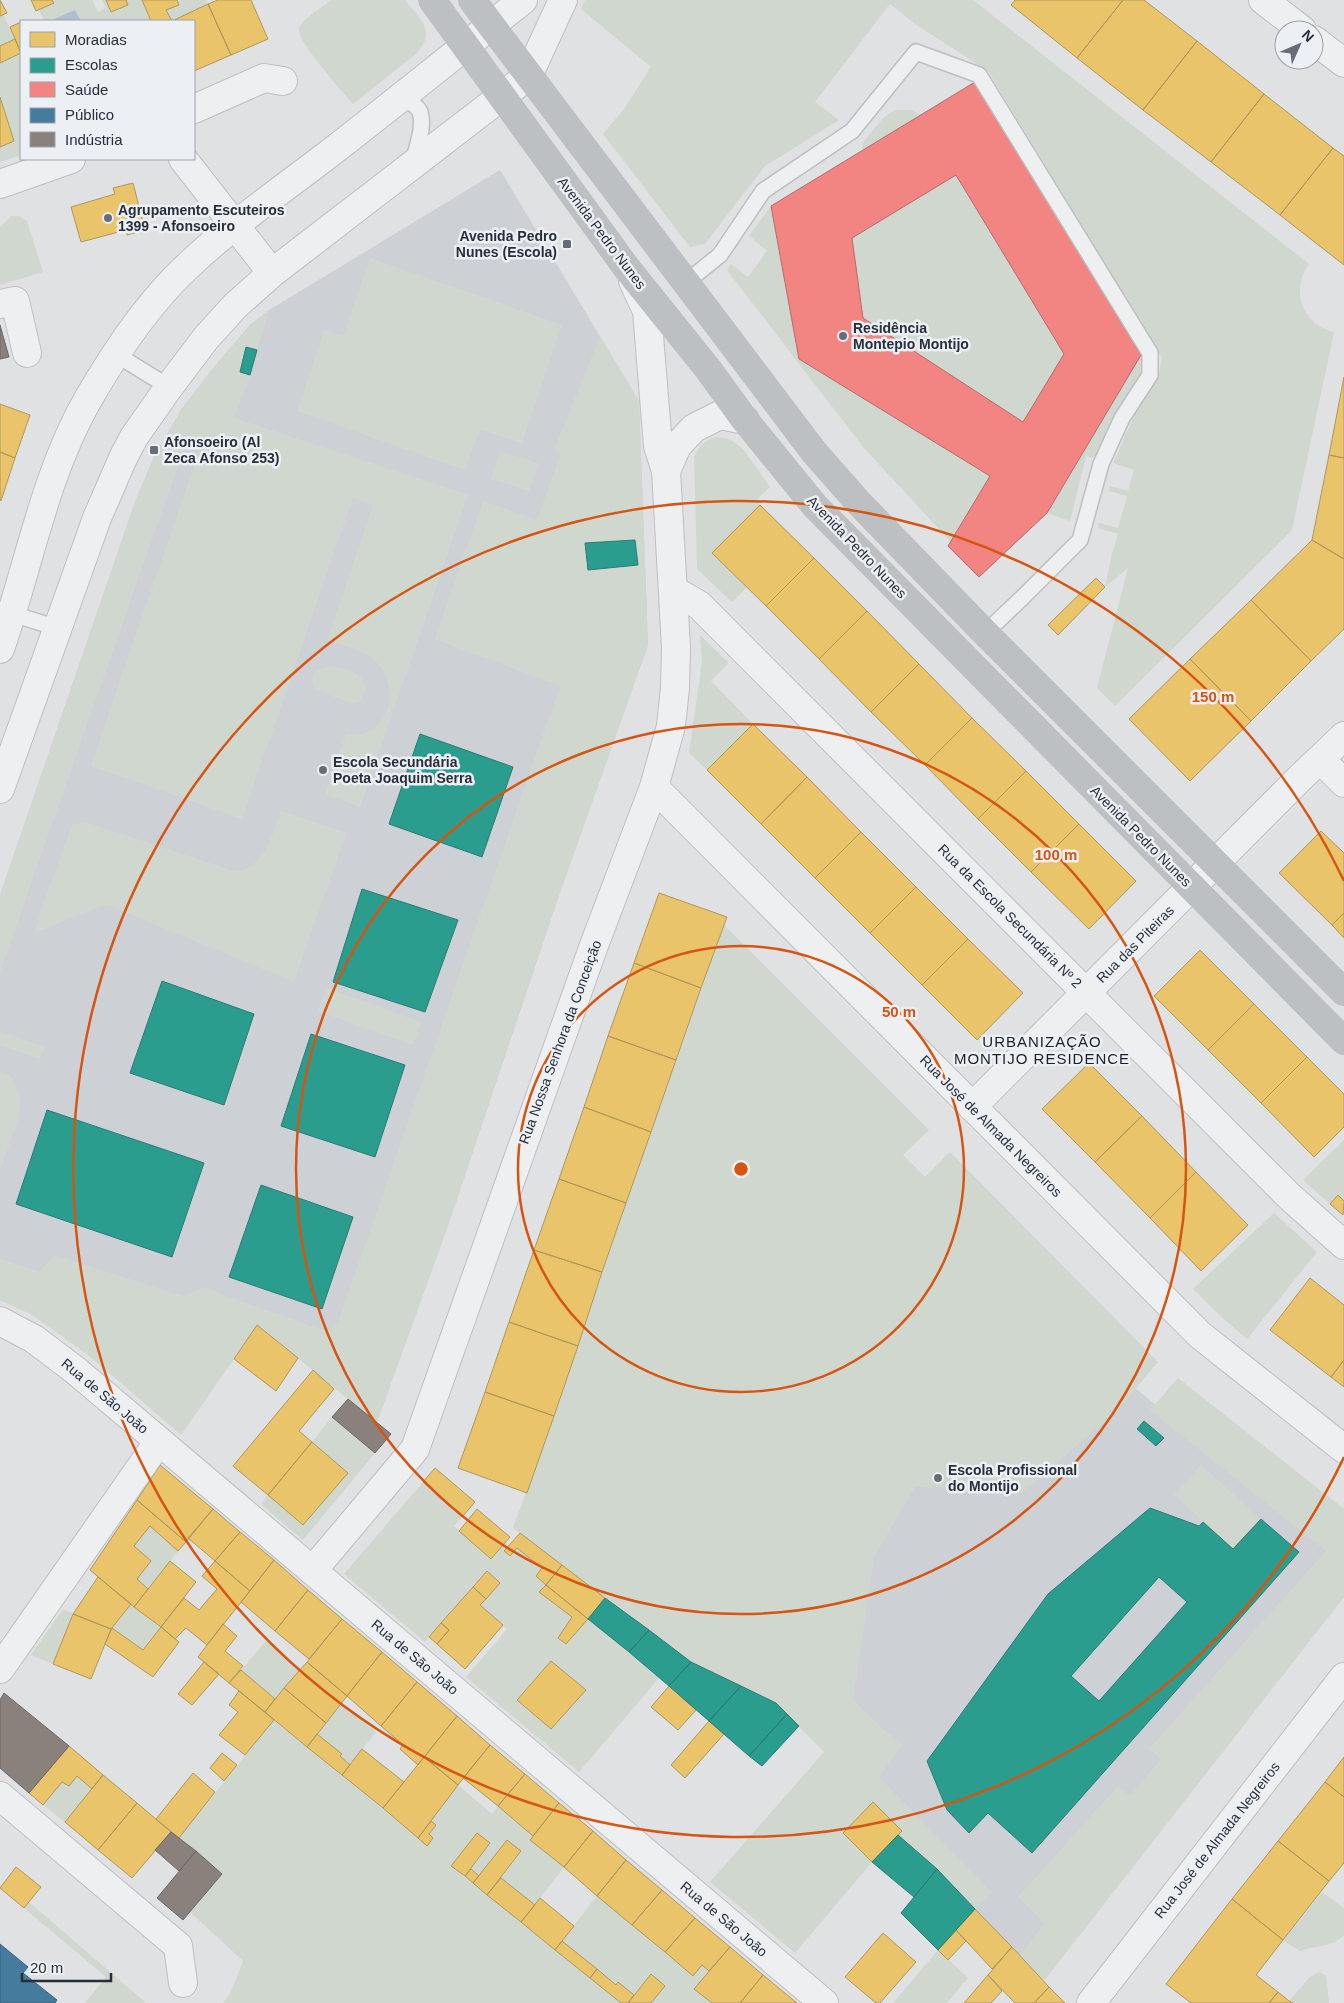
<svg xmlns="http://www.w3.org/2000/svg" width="1344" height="2003" font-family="Helvetica,sans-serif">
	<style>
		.built { fill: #cdd1d6 }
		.green { fill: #d0d7cf; fill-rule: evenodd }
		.water { fill: #afbfcd }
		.homes { fill: #e9c46a; stroke: #af975c }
		.schools { fill: #2a9d8f; stroke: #297c76; fill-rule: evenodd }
		.health { fill: #f28482; stroke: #b56a6d; fill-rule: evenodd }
		.public { fill: #457b9d; stroke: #3c6480 }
		.industry { fill: #8a817c; stroke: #6c6868 }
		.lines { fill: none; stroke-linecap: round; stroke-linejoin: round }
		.lane-casing { stroke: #bdbfc1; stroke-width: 18 }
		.street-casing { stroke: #bdbfc1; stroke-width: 30 }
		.lane { stroke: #eeeff0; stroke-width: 15 }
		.street { stroke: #eeeff0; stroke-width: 28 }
		.secondary { stroke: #bdc0c3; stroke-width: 28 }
		.ring { fill: none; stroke: #d55511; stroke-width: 2.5 }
		.poi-dot { fill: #676d76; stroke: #eceff3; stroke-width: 2 }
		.labels { text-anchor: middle; stroke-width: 5; stroke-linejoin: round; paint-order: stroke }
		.poi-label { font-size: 14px; font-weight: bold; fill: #272f3b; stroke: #eceff3; text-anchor: start }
		.street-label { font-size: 14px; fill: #272f3b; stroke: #eceff3 }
		.neighbourhood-label { font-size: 15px; letter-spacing: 1px; fill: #1a212b; stroke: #eceff3 }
		.centre { fill: #d55511; stroke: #eceff3; stroke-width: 2.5 }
		.ring-label { font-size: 15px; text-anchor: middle; font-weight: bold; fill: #d55511; stroke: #eceff3; stroke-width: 5; stroke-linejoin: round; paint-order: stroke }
	</style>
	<rect width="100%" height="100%" fill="#dfe1e3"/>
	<!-- built -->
	<path class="built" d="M500,170l139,231 9,244 -91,256 -107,319 -73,202 -120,-97 -170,29 -56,-40 -31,-14v-405l136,-396 19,-44 26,-45 32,-42 37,-43 19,-15z
		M785,1037l350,351 204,164 -319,404 -83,-87 -39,-34 4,-4 -126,-128 -85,-41 -100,-75z"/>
	<!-- green -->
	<path class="green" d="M52,0h40l6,12 8,-4 -4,-8h4l5,12 15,-12h16l9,21h-70l-6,-11 -26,11h-5l-5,-12 14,-7z
		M180,0h26l2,4 -36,17 -6,-11z
		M331,0h74c16,21 32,30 11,54l-63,50c-10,-12 -57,-63 -54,-76 2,-8 25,-22 32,-28z
		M585,0h388l336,264c-19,26 -7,61 25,68l-42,198 -177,176 -18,-18 31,-120 -23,19 6,-30 7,-23 -20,-6 1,-5 19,5 9,-32 -18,-5 1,-5 18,5 6,-21 -21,-7 21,-47 25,-43 3,-15 -174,-287 -73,-47 -25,-20 -75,98 24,18 -74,46 -60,78 -15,3 -87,-113 21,-25 27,-42 -70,-58z
		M3,14l12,25 -15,7v-30z
		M21,53v102l-21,7v-15l14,-6 -14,-44v-34z
		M895,110h18l8,5 -58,35 -1,-6 21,-26z
		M956,175l108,179 -41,68 -160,-104 -11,-80z
		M771,206l28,153 191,117 -39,66 -88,-95 -136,-177 4,-6 17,13 19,-26 -18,-15z
		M11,216h8l8,5 16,51 -43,13v-60l5,-2z
		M370,258l192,67 -40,118 -42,-14 -15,41 -168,-59 27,-81 19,6z
		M269,310l-12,40 -11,-3 -6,24 10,4 -16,43 234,77 -108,312 -35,-13 21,-60c5,0 11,1 16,0 33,-9 36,-55 11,-75 -12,-10 -31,-14 -46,-19l46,-135 -20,-7 -111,321 -151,-53 110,-321 -14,-5 -187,532v-77l136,-396c25,-57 49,-99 90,-146 14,-16 26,-29 43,-43z
		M600,337l39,64 9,244 -91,256 -107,319 -73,202 -119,-97 -77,110 -94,-81 -56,-40 -31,-14v-41l39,13 16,-17 130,42c11,-6 22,-15 33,-4l110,39 11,-12 221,-634 -125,-47 48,-138 54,19 24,-67 -7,-3z
		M1141,355l3,15 -51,88 -7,-2 -16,65 -23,-8z
		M716,437l14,2 13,10 27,38 -14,13 4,5 -48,48 35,34 -15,15 -35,-33 -3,-112c5,-11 10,-16 22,-20z
		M500,451l38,12 -9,28 -38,-12z
		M700,635l29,28 -18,18 42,43 -46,46 -18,-17 13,-91z
		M332,666c17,4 29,4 34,23l-6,12 -8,3 -37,-15c-7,-15 1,-21 17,-23z
		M281,811l65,22 -52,149 -186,-77c-27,6 -47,19 -73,27l11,-36 26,-71 13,-3 152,50c30,-8 34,-35 44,-61z
		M724,925l205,205 -26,25 22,22 25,-25 208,210 -41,49 -95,81 -36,-4 -71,-1 -41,70 -21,143 30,29 20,15 -24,33 112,115 -16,17 -38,-40 -39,-34 4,-4 -29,-29 -1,60 -77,91 -85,-71 114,-130 -48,-49 -85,-41 -178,-134 41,-112 72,-213z
		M326,988l95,34 -8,23 -95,-34z
		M0,1031l45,16 -5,12 -40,-14z
		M0,1071l9,3 11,22 -1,20 -19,55z
		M1344,1140v61l-6,-5 -8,8 -27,-24z
		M1274,1213l43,39 -70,87 -29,-25 -25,-25z
		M1178,1378l166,131v88l-300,384 -24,-25 25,-32 -27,-27 100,-111 12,10 31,-37 -12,-10 177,-198 -176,-141z
		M332,1417l43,36 -72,87 -42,-36 7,-9 35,30 45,-52 -36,-31z
		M1201,1465l60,54 -28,30 -59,-54z
		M423,1482l40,34 -9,10 37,33 14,-17 3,3 -4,6 5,5 8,-8 25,20 -6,8 10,9 -6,7 32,25 -14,21 8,6 22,-25 71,59 -80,94 -113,-95 41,-48 -27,-24 20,-22 -13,-12 -62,71 -81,-68zM551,1661l34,30 -34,38 -34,-28z
		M150,1526l28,25 -30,38 -11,-10 14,-18 -17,-15z
		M131,1604l30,23 -18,23 -31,-22z
		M63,1609l10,5 -20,50 -22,-9z
		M266,1641l34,29 -25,29 -34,-29z
		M341,1703l35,29 -26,33 -10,-9 2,-2 -25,-20z
		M274,1720l153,125 6,-6 -4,-5 7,-9 -5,-4 27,-36 34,29 6,-8 35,30 -3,4 34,27 -29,38 -34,-27 20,-26 -14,-12 -28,36 -8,-7 19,-26 -13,-10 -26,33 170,137h-398l8,-11 12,-31 -53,-49 32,-39 -43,-35z
		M77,1776l15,13 -27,33 -22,-17 19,-23 7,4z
		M1322,1892l22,16v27c-12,13 -29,10 -44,16l-17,-10z
		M597,1896l95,79 10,-10 7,6 -15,18 18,14h-61l14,-17 -14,-12 -17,21 -18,-10 -54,-44z
		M29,1902l117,101h-61l21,-26 -82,-69z
		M938,1950l30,28 -21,25h-54z
		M1319,1972l7,4 3,27h-36l-4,-2 21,-24z"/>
	<!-- water -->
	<path class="water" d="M75,10l6,11h-32z"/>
	<!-- homes -->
	<path class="homes" d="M0,0l7,13 -7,3z
		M31,0h21l2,3 -18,8z
		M106,0h20l2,5 -17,7z
		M142,0h35l2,5 -13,5 6,11h-21z
		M218,0h33l17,39 -37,16 -23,-51z
		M1015,0h108l-46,58 -66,-53z
		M1123,0h21l53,41 -54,69 -66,-52z
		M208,4l23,51 -37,16v-50h-22z
		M21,22v31l-11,-26z
		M15,39l6,14 -21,10v-17z
		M1197,41l67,53 -53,68 -68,-52z
		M1264,94l69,54 -53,67 -69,-53z
		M0,97l14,44 -14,6z
		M1333,148l11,8v109l-64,-50z
		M133,183l12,47 -18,5 -1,-5 -45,12 -10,-35 44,-13 -2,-6z
		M1344,377v81l-15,-3z
		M0,404l30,11 -15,43 -15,-6z
		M0,452l15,6 -14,43 -1,-1z
		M1329,455l15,3v101l-32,-19z
		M760,505l54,53 -48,48 -54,-53z
		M1312,540l32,19v70l-33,32 -60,-61z
		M814,558l53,53 -48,48 -53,-53z
		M1096,578l9,9 -47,48 -10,-10z
		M1251,600l60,61 -60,60 -61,-62z
		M867,611l52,53 -48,48 -52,-53z
		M1190,659l61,62 -61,60 -61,-62z
		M919,664l53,54 -47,47 -54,-53z
		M972,718l54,53 -48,48 -53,-54z
		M753,724l54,53 -46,47 -54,-54z
		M1026,771l53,53 -48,48 -53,-53z
		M807,777l54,55 -46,46 -54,-54z
		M1079,824l57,57 -47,48 -58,-57z
		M1321,831l23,22v60l-12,12 -53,-52z
		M861,832l55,55 -46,46 -55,-55z
		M916,887l52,52 -46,46 -52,-52z
		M659,893l68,24 -26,71 -67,-25z
		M1344,913v25l-12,-13z
		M968,939l55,54 -46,47 -55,-55z
		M1200,950l54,54 -46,46 -54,-54z
		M634,963l67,25 -25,72 -68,-24z
		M1254,1004l53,53 -46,46 -53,-53z
		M608,1036l68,24 -25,72 -67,-25z
		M1307,1057l37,37v33l-30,30 -53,-54z
		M1089,1063l53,53 -47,46 -53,-53z
		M584,1107l67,25 -25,71 -67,-24z
		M1142,1116l54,56 -46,46 -55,-56z
		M1196,1172l52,53 -47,46 -51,-53z
		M559,1179l67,24 -24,69 -68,-22z
		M1338,1195l6,6 -1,14 -13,-11z
		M534,1250l68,22 -24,74 -69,-24z
		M1310,1278l34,27v55l-13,17 -61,-47z
		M509,1322l69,24 -24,70 -69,-24z
		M257,1325l41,33 -22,33 -42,-32z
		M1344,1360v27l-13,-10z
		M313,1370l21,19 -35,42 13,11 -44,53 -35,-29z
		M485,1392l69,24 -27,77 -69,-25z
		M312,1442l36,31 -45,52 -35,-30z
		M160,1465l53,44 -27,33 -49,-42z
		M435,1468l40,34 -12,14 -40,-34z
		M137,1500l49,42 -8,9 -28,-25 -16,20 17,15 -14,18 11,10 -14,18 -44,-37z
		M213,1509l27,23 -25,29 -27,-23z
		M477,1509l33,28 -19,22 -32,-28z
		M240,1532l34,28 -24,31 -35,-30z
		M520,1533l42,32 -16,20 -10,-9 6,-8 -25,-20 -7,8 -6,-5z
		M274,1560l34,30 -33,41 -34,-29z
		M170,1561l26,21 -35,45 -27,-20z
		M215,1561l35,30 -43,54 -21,-17 -11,11 -14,-12 23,-29 15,12 18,-21 -15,-13z
		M562,1565l43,33 -17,21 -42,-34z
		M487,1571l13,12 -14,16 -13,-12z
		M98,1577l33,27 -20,25 -38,-15z
		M546,1585l42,34 -22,25 -8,-6 14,-21 -33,-25z
		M473,1587l13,12 -6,6 23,20 -38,44 -28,-25 12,-14 -8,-7z
		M308,1590l34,29 -33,40 -34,-28z
		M73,1614l38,15 -20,50 -38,-15z
		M342,1619l40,33 -35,44 -40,-34z
		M441,1623l8,7 -12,14 -8,-7z
		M223,1624l14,12 -12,15 18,15 -14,17 -31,-26z
		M161,1627l18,15 -26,35 -48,-33 7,-16 31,22z
		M382,1652l35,30 -36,44 -34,-30z
		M551,1661l35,29 -35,39 -34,-29z
		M204,1662l15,12 -27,31 -14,-11z
		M307,1662l40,34 -21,27 -42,-35z
		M241,1670l34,29 -10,13 -36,-29z
		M417,1682l40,34 -39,49 -18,-16 3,-4 -22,-19z
		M669,1686l27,24 -18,20 -27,-23z
		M284,1688l42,35 -19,24 -42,-35z
		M239,1691l35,29 -29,35 -26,-20 19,-23 -9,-7z
		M457,1716l33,29 -32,40 -34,-28z
		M709,1721l15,13 -39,44 -14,-13z
		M317,1734l25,20 -2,2 10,9 -8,10 -35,-28z
		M490,1745l35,29 -27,32 -35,-28z
		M69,1746l34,29 -11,14 -15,-13 -8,10 -7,-4 -19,23 -14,-12z
		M362,1749l42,33 -21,26 -41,-33z
		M222,1753l15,12 -13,16 -14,-13z
		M424,1757l34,28 -40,53 -35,-30z
		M1344,1757v40l-19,-15z
		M193,1773l22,19 -36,46 -23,-19z
		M525,1774l34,29 -26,33 -35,-30z
		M103,1775l34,28 -39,47 -33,-28z
		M1325,1782l19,15v66l-15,18 -51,-40z
		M873,1802l29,29 -30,31 -29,-29z
		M137,1803l34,29 -39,46 -34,-28z
		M559,1803l34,28 -29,36 -34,-27z
		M431,1821l5,4 -7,9 4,4 -6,8 -9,-8z
		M593,1831l33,29 -29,36 -33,-29z
		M477,1833l13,10 -25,33 -14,-10z
		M507,1840l14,11 -34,44 -14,-12z
		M1278,1841l51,40 -46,59 -51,-41z
		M626,1860l36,30 -30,35 -35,-29z
		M16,1867l25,20 -17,21 -24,-20z
		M471,1869l8,7 -6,7 -8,-7z
		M501,1878l34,27 -14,17 -34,-27z
		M662,1890l33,28 -30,34 -33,-27z
		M540,1898l34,28 -19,24 -34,-28z
		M1232,1899l51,41 -27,35 22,17 -9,11h-78l-25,-19z
		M975,1909l37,38 -20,22 -36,-39z
		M695,1918l35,29 -21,24 -7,-6 -9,11 -28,-24z
		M956,1930l10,11 -18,19 -10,-10z
		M883,1933l33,29 -36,41h-4l-31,-26z
		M562,1941l35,28 -7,9 -35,-28z
		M730,1947l33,28 -23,28h-28l-18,-14z
		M1012,1947l37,40 -15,16h-19l-27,-28z
		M597,1969l19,16 2,-3 16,13 -6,8h-7l-31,-25z
		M651,1974l14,12 -14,17h-23z
		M763,1975l34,28h-57z
		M988,1975l14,16 -11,12h-27z
		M1049,1987l16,16h-31z
		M1278,1992l11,9 4,2h-24z"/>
	<!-- schools -->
	<path class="schools" d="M246,347l11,3 -7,25 -10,-3z
		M635,540l3,25 -50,5 -3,-27z
		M420,734l93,33 -31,90 -93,-33z
		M362,889l96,31 -33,92 -92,-30z
		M162,981l92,33 -30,91 -94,-32z
		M311,1034l94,31 -30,92 -94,-31z
		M47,1110l157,53 -32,94 -156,-53z
		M261,1185l92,32 -31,92 -93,-32z
		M1144,1421l20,17 -8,8 -19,-17z
		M1150,1508l49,18 4,-4 30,27 28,-30 38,33 -267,301 -44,-40 -19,20 -22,-23 -20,-49 121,-167zM1159,1577l28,25 -88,99 -28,-25z
		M605,1598l44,32 -20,22 -41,-33z
		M649,1630l42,32 -22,24 -40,-34z
		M691,1662l50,24 -32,35 -40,-35z
		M741,1686l35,17 11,11 -38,42 -40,-35z
		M787,1714l12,12 -37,40 -13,-10z
		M898,1835l39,34 -23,28 -42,-35z
		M937,1869l38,40 -37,41 -37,-37z"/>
	<!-- health -->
	<path class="health" d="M975,82l166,273 -94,158 -68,64 -31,-31 42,-70 -191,-117 -28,-153zM956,175l108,179 -41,68 -160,-104 -11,-80z"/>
	<!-- public -->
	<path class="public" d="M0,1944l28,23 -5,6 34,27 -2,3h-55z"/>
	<!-- industry -->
	<path class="industry" d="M0,325l9,32 -9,2z
		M348,1399l43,35 -16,19 -43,-36z
		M4,1693l65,53 -40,47 -29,-25v-68z
		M171,1832l25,19 -17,20 -24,-21z
		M196,1851l26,23 -39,46 -26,-22z"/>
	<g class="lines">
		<!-- lane casing -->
		<g class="lane-casing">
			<path id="lane" d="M402,97c6,4 15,8 18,15 5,15 -4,36 -7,51
				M685,283l35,-28 43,-64 89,-60 64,-79 63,23 171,278v22l-28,43 -21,46 -21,76 -58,58 -37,35
				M117,355l52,32
				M12,614l46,14"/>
		</g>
		<!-- street casing -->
		<g class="street-casing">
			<path id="street" d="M1263,0l39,30
				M1314,40l30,23
				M194,109l70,-31 19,3
				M183,159l89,114
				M0,184l71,-25
				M0,304l15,-3 12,52
				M666,471l11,-25 17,-18 26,-13 25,5
				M673,590l26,15 590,591 55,49
				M0,649c29,-83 44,-172 87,-248 28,-49 62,-100 104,-138 44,-41 95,-76 143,-113 63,-49 126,-100 189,-150
				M1320,759l24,24
				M654,787l546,548 144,114
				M0,789l97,-271 26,-60 11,-21 35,-50 37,-49 29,-32 37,-33 256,-197 35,-76
				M972,1107l328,-329 44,-42
				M0,1321l34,18 41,31 749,633
				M313,1570l102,-121 178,-501 61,-161 17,-61 4,-38 1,-41 -10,-176 -8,-25 -11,-135 -14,-30
				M0,1669l159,-228
				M0,1796l178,150 5,37
				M1091,2003l253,-326"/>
		</g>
		<!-- lane -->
		<use href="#lane" class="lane"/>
		<!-- street -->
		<use href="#street" class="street"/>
		<!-- secondary -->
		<path class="secondary" d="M432,0l194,267 82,102 37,51 70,86 529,535
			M472,0l342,452 44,50 127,131 359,359"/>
	</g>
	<!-- distance rings -->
	<g class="ring">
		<circle cx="741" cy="1169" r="223"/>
		<circle cx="741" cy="1169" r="445"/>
		<path d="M1344 1457A668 668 0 1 1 1344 881"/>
	</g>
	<!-- markers -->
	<g class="poi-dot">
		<circle cx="108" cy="218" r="5"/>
		<rect x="562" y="239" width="10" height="10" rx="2.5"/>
		<circle cx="843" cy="336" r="5"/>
		<rect x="149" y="445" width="10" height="10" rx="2.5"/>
		<circle cx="323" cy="770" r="5"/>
		<circle cx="938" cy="1478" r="5"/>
	</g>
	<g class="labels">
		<!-- poi labels -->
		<g class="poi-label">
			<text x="118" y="215">Agrupamento Escuteiros<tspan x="118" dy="16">1399 - Afonsoeiro</tspan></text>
			<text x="557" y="241" text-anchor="end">Avenida Pedro<tspan x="557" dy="16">Nunes (Escola)</tspan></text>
			<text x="853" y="333">Residência<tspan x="853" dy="16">Montepio Montijo</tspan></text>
			<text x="164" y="447">Afonsoeiro (Al<tspan x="164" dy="16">Zeca Afonso 253)</tspan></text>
			<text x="333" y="767">Escola Secundária<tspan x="333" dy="16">Poeta Joaquim Serra</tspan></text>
			<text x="948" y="1475">Escola Profissional<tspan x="948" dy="16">do Montijo</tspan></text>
		</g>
		<!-- street labels -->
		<g class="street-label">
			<text transform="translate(602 233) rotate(53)" y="5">Avenida Pedro Nunes</text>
			<text transform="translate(857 547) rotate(46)" y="5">Avenida Pedro Nunes</text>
			<text transform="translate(1141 836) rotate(45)" y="5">Avenida Pedro Nunes</text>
			<text transform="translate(1010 916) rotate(45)" y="5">Rua da Escola Secundária Nº 2</text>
			<text transform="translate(1135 944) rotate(-45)" y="5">Rua das Piteiras</text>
			<text transform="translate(560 1042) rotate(-70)" y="5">Rua Nossa Senhora da Conceição</text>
			<text transform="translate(991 1126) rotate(45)" y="5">Rua José de Almada Negreiros</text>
			<text transform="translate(105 1396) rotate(40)" y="5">Rua de São João</text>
			<text transform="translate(415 1657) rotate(40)" y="5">Rua de São João</text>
			<text transform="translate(1217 1840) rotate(-52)" y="5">Rua José de Almada Negreiros</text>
			<text transform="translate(724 1919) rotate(40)" y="5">Rua de São João</text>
		</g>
		<!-- neighbourhood labels -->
		<g class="neighbourhood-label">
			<text x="1042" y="1047">URBANIZAÇÃO<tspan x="1042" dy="17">MONTIJO RESIDENCE</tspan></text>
		</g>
	</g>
	<circle cx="741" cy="1169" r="8" class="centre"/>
	<g class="ring-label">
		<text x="1213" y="702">150 m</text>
		<text x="1056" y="860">100 m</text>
		<text x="899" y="1017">50 m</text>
	</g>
	<!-- legend -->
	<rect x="20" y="20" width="175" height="140" fill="#eceff3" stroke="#9da2a9"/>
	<rect x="30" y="32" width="25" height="15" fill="#e9c46a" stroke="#9da2a9"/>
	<text x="65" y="45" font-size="15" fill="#272f3b">Moradias</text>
	<rect x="30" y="58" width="25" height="15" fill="#2a9d8f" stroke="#9da2a9"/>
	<text x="65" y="70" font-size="15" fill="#272f3b">Escolas</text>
	<rect x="30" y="82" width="25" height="15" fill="#f28482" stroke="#9da2a9"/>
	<text x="65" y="95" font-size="15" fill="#272f3b">Saúde</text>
	<rect x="30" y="108" width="25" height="15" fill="#457b9d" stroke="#9da2a9"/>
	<text x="65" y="120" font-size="15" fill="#272f3b">Público</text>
	<rect x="30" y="132" width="25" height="15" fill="#8a817c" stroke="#9da2a9"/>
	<text x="65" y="145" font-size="15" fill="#272f3b">Indústria</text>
	<!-- north arrow -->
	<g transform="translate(1299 45) rotate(45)"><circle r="24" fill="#eceff3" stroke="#9da2a9"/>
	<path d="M0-4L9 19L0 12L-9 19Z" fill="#676d76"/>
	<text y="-8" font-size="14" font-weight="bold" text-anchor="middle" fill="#272f3b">N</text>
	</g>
	<!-- scale -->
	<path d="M22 1973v8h89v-8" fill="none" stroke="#272f3b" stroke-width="2.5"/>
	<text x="30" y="1973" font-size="15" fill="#272f3b" stroke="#eceff3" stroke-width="4" paint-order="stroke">20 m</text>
</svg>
